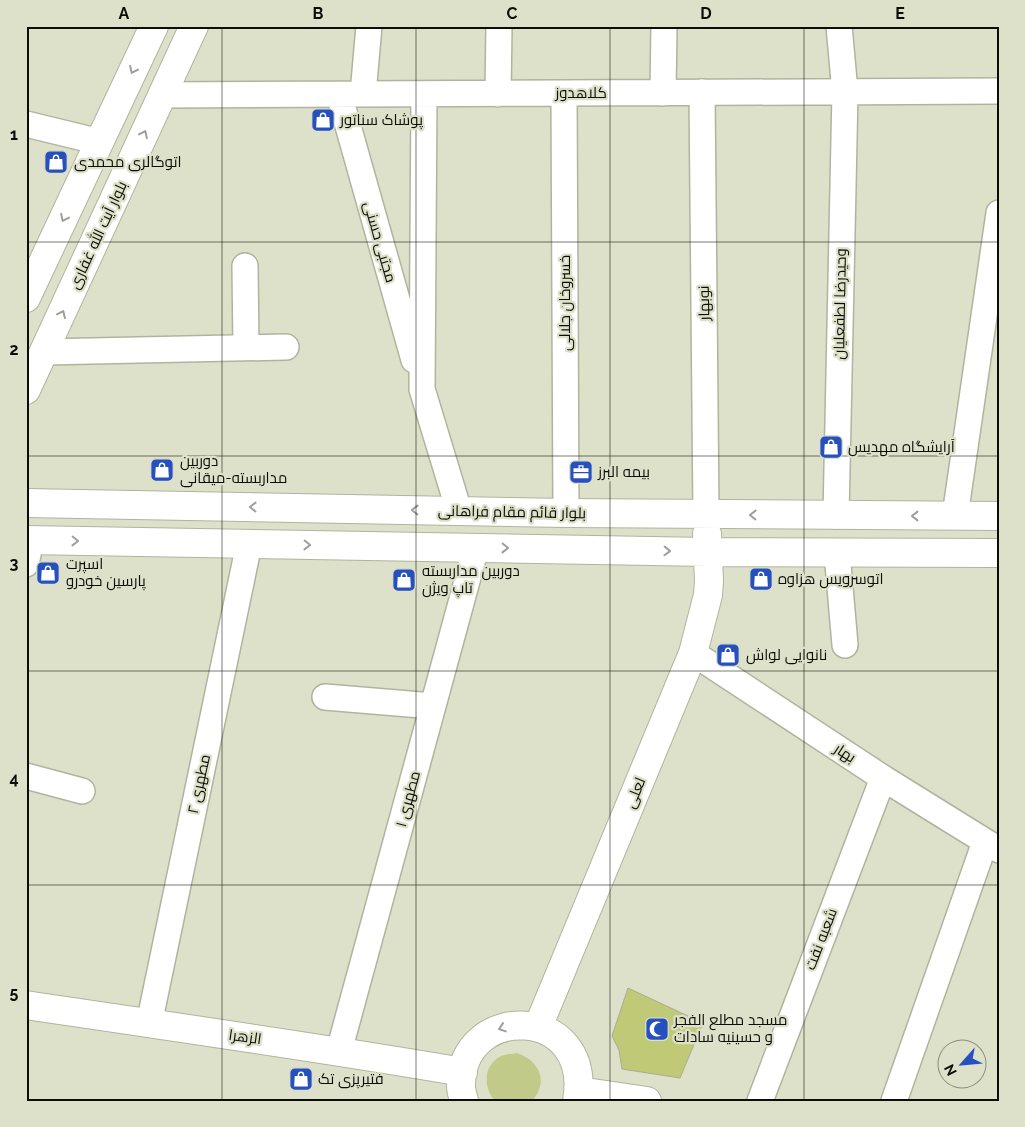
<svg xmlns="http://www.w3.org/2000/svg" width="1025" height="1127" font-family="Raleway,Cairo,sans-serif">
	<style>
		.green { fill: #c1ca89 }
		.building { fill: #c0c976; stroke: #a9ac95 }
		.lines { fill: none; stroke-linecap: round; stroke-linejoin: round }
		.street-casing { stroke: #b1b49d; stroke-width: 28 }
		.secondary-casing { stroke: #b1b49d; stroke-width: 30 }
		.street { stroke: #fff; stroke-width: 25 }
		.secondary { stroke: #fff; stroke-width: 28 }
		.oneway { stroke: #9e9e9b }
		.grid { fill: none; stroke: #0c0d06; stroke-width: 1; stroke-opacity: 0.55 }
		.labels { text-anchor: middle; stroke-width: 4.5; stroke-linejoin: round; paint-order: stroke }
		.street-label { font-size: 15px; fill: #0c0d06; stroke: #dee1c9 }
		.poi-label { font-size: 15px; fill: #0c0d06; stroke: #dee1c9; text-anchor: start }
		.neatline { fill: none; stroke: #0c0d06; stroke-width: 2 }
		.grid-label { font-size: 16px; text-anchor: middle; font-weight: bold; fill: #0c0d06 }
	</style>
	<rect width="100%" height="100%" fill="#dee1c9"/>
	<!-- green -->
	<path class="green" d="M517,1053c23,8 32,29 15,48h-37c-12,-13 -12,-36 6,-45 5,-2 10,-2 16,-3z"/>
	<!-- building -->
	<path class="building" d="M628,988l75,35 -23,55 -58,-9 -3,-19 -7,-14z"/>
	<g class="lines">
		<!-- street casing -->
		<g class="street-casing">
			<path id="street" d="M702,92l4,422
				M564,93l2,420
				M663,93l1,-67
				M339,94l75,266
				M363,94l6,-68
				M424,94l-2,295 37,122
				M498,94l1,-68
				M162,95l837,-4
				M26,124l74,18
				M245,266l1,81
				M44,352l242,-5
				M836,516l9,-424 -6,-66
				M955,516l44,-303
				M837,553l8,92
				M26,564l5,-24
				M693,653l190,125 116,72
				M325,697l108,9
				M26,776l56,15
				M149,1024l100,-480
				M339,1051l137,-503
				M760,1101l123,-323
				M894,1101l91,-259"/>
		</g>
		<!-- secondary casing -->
		<g class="secondary-casing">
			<path id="secondary" d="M26,298l128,-272
				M26,390l168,-364
				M26,503l540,10 433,3
				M26,540l682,12 291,1
				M26,1005c146,22 292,42 437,67
				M538,1027l155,-374 15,-58 1,-14 -2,-47
				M579,1091l68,10
				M464,1101c-1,-5 -3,-10 -3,-15 0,-85 133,-81 116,15"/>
		</g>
		<!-- street -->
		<use href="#street" class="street"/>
		<!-- secondary -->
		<use href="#secondary" class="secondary"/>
	</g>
	<!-- one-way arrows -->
	<defs><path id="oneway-chevron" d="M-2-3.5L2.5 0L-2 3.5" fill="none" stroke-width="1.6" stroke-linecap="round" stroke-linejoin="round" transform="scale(1.25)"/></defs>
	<g class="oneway">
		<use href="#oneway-chevron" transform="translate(133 70) rotate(115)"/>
		<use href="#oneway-chevron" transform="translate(144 134) rotate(-65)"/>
		<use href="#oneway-chevron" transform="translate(64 218) rotate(115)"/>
		<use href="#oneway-chevron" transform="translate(62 314) rotate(-65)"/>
		<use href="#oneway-chevron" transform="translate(253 507) rotate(-179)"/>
		<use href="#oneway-chevron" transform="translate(415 510) rotate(-179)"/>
		<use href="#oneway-chevron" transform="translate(753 515) rotate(-179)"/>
		<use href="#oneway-chevron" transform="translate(915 516) rotate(-180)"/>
		<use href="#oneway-chevron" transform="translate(75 541) rotate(1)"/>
		<use href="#oneway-chevron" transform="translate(307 545) rotate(1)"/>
		<use href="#oneway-chevron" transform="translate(505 548) rotate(1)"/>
		<use href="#oneway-chevron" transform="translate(667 551) rotate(2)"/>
		<use href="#oneway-chevron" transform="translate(502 1028) rotate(162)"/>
	</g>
	<!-- grid -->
	<path class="grid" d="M222,26v1075M416,26v1075M610,26v1075M804,26v1075M26,242h973M26,456h973M26,671h973M26,885h973"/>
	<!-- icons -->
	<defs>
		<g id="shop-square" transform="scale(1.25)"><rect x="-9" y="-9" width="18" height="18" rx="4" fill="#2550be" stroke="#dee1c9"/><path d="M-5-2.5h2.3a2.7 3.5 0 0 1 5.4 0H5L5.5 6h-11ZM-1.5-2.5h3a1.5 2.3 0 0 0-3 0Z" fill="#fff"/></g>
		<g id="office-square" transform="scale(1.25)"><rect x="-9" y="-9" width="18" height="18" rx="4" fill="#2550be" stroke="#dee1c9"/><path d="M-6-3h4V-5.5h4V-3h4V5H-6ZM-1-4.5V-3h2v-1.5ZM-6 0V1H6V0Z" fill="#fff"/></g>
		<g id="mosque-square" transform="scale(1.25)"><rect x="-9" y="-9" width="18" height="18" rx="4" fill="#2550be" stroke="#dee1c9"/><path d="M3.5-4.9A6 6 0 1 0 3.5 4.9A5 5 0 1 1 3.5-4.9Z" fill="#fff"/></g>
	</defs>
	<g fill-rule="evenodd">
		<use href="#shop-square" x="323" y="120"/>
		<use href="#shop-square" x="56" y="162"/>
		<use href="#shop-square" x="831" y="447"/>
		<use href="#shop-square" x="162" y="470"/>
		<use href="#office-square" x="581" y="472"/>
		<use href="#shop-square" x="48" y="573"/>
		<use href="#shop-square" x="761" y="579"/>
		<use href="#shop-square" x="404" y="580"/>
		<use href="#shop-square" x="728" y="655"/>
		<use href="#mosque-square" x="657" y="1029"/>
		<use href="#shop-square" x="301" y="1079"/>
	</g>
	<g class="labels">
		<!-- street labels -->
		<g class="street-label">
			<text x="581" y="98">کلاهدوز</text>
			<text transform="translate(98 235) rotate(-65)" y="5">بلوار آیت الله غفاری</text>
			<text transform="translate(380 242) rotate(74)" y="5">مجتبی حسنی</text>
			<text transform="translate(565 303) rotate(-90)" y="5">خسروخان جلالی</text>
			<text transform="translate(704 303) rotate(-91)" y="5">نوبهار</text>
			<text transform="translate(840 304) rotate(-89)" y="5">وحیدرضا لطفعلیان</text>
			<text transform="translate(512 512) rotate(1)" y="5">بلوار قائم مقام فراهانی</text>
			<text transform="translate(845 753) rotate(33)" y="5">بهار</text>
			<text transform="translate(199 784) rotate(-78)" y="5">مطهری ۲</text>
			<text transform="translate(635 793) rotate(-68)" y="5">لعلی</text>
			<text transform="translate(408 799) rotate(-75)" y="5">مطهری ۱</text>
			<text transform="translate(821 939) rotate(-69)" y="5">شعبه نفت</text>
			<text transform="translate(245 1037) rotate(8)" y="5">الزهرا</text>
		</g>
		<!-- poi labels -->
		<g class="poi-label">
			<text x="340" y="125">پوشاک سناتور</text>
			<text x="74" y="167">اتوگالری محمدی</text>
			<text x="848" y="452">آرایشگاه مهدیس</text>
			<text x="180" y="466">دوربین<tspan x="180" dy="17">مداربسته-میقانی</tspan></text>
			<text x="598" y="477">بیمه البرز</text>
			<text x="66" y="569">اسپرت<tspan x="66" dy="17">پارسین خودرو</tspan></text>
			<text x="422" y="576">دوربین مداربسته<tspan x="422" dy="17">تاپ ویژن</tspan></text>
			<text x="778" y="584">اتوسرویس هزاوه</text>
			<text x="746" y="660">نانوایی لواش</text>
			<text x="674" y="1025">مسجد مطلع الفجر<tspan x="674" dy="17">و حسینیه سادات</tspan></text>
			<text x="318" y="1084">فتیرپزی تک</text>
		</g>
	</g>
	<!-- border -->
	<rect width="1025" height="1127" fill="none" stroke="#dee1c9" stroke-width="55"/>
	<!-- north arrow -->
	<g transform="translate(962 1064) rotate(243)"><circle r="24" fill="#dee1c9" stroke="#8a8c7b"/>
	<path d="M0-4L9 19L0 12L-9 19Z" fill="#2550be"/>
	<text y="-8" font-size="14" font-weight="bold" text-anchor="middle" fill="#0c0d06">N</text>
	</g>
	<rect x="28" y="28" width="970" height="1072" class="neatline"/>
	<g class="grid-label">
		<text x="124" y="19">A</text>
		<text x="318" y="19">B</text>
		<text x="512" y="19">C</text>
		<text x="706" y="19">D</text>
		<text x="900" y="19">E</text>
		<text x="14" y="140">1</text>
		<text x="14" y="355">2</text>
		<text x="14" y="569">3</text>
		<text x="14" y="784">4</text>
		<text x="14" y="998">5</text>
	</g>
</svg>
